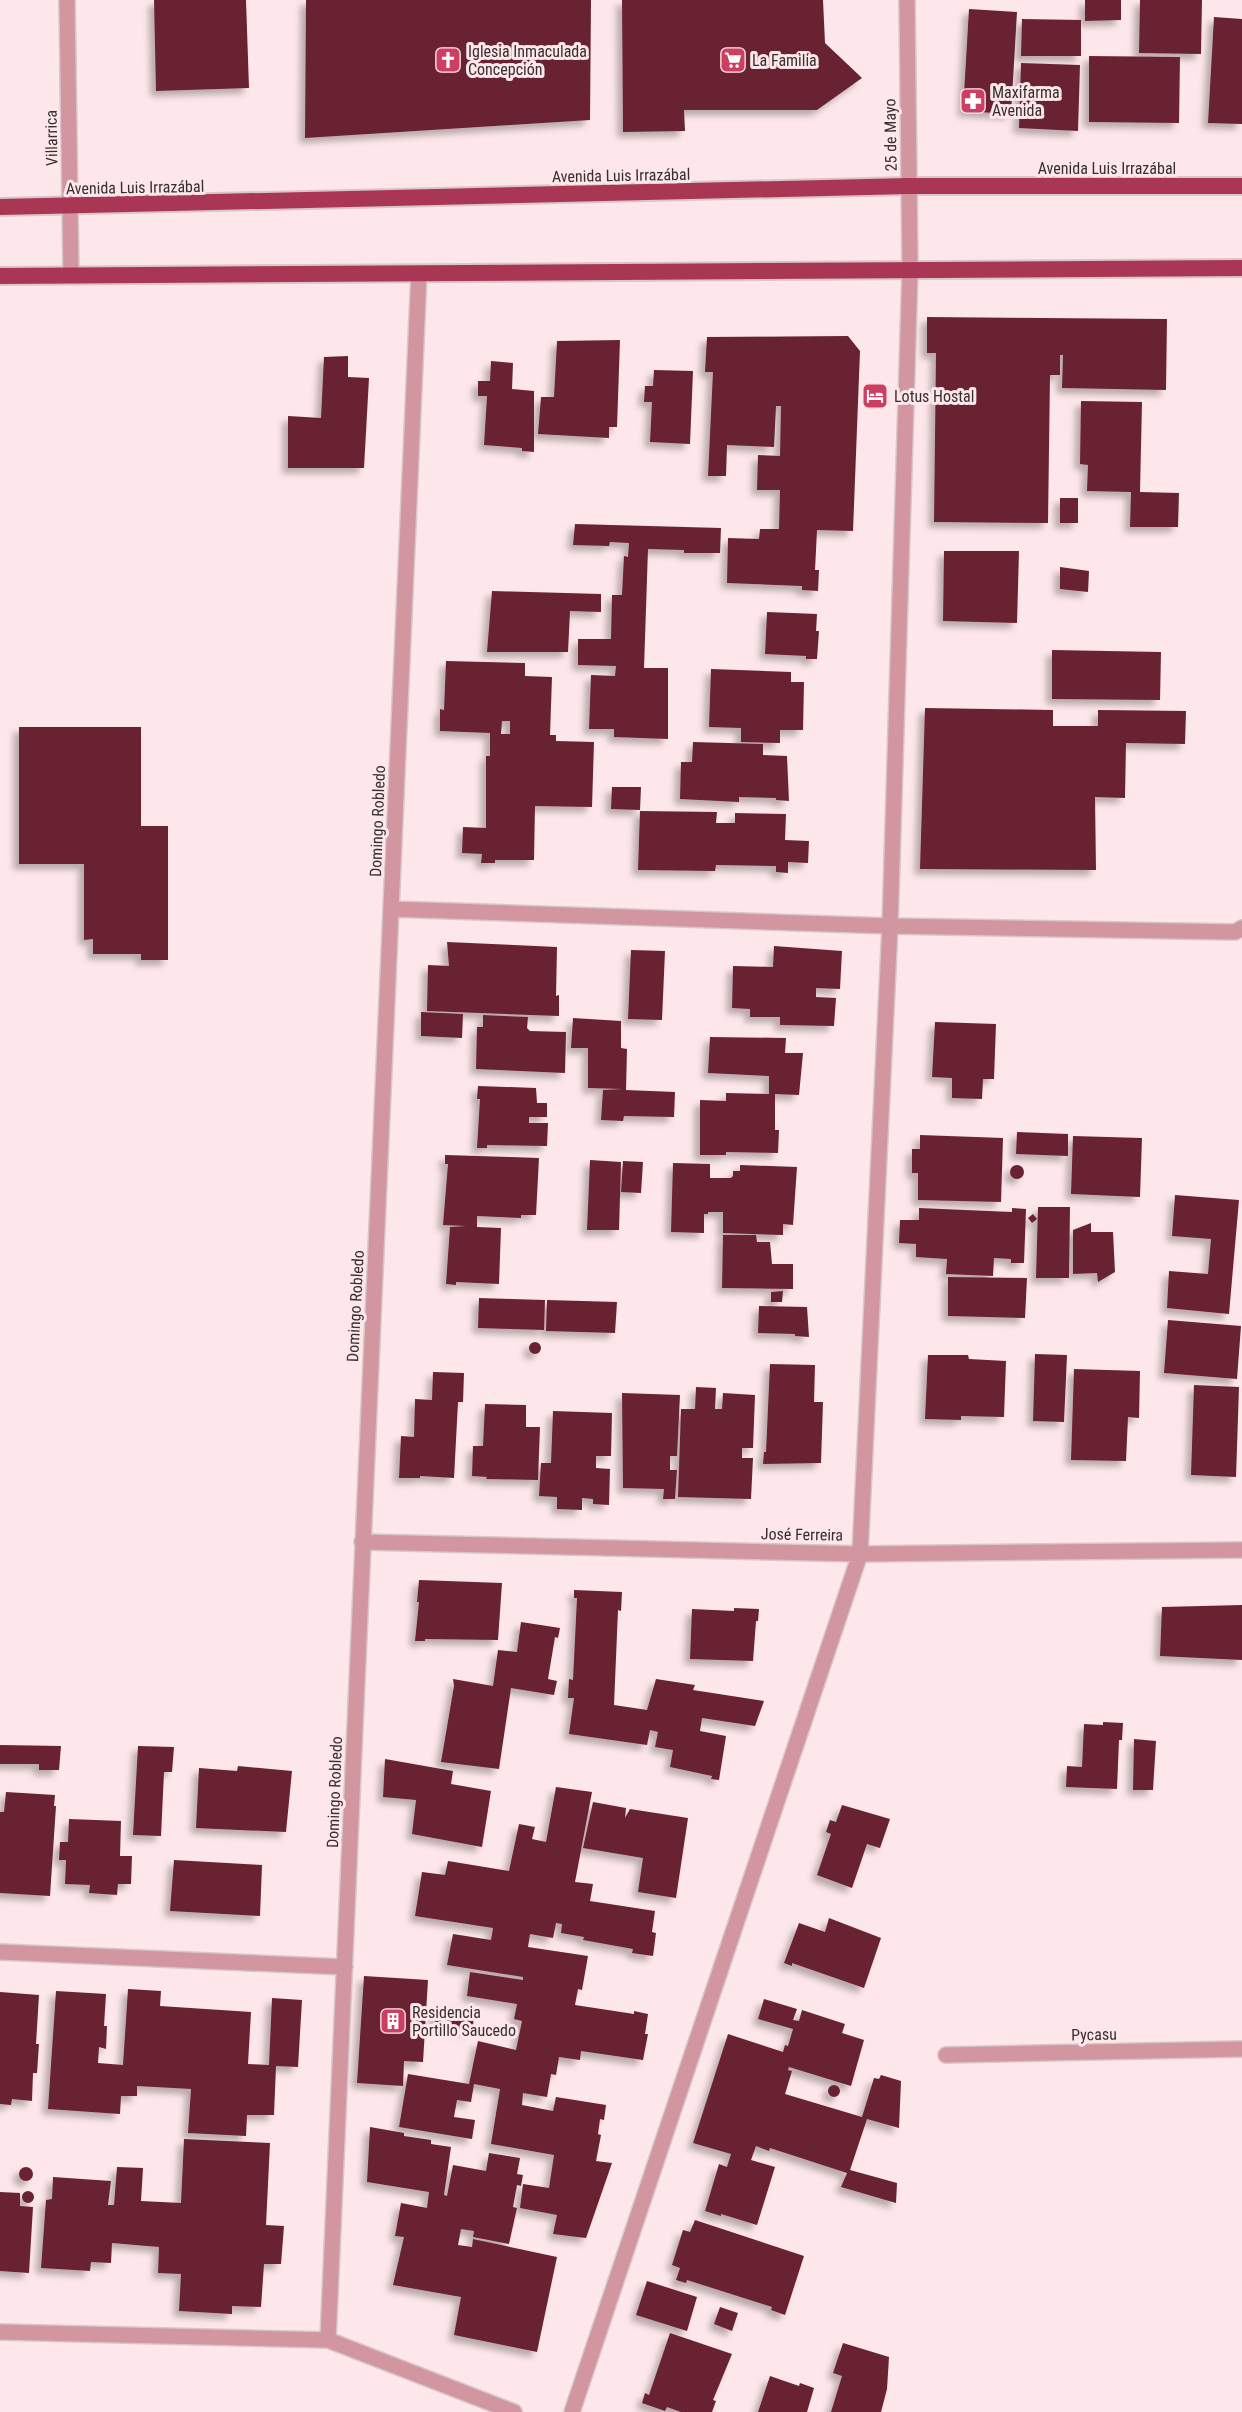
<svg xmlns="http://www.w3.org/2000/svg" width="1242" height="2412" font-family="'Roboto Condensed',sans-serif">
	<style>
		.building { fill: #682333; fill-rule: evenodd; filter: url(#shadow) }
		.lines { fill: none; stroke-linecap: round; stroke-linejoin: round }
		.minor-casing { stroke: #d9c6c8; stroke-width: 18 }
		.trunk-casing { stroke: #d9c6c8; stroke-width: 20 }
		.minor { stroke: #d1969f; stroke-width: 15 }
		.trunk { stroke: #a83654; stroke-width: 16 }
		.labels { text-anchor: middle; stroke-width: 6; stroke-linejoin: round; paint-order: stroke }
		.poi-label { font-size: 16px; fill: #362e2f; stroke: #fde7ea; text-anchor: start }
		.street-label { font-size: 16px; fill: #362e2f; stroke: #fde7ea }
	</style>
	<defs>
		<filter id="shadow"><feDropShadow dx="-5.5" dy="5.5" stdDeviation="3" flood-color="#0004"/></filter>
	</defs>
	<rect width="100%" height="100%" fill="#fde7ea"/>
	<!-- building -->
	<path class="building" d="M154,0h92l3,88 -93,3z
		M306,0h285l-1,120 -285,18z
		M622,0h201l2,43 37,35 -45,32h-133l1,21 -62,1z
		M1085,0h36v20l-36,1z
		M1140,0h62l-1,54 -62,-1z
		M969,9l48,3 -6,102 -48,-3z
		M1214,17l28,2v105l-34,-1z
		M1022,19l59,1v36h-60z
		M1089,56l91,1 -1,66 -90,-1z
		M1021,63l59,2 -2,66 -59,-3z
		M927,317l240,2 -1,71 -104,-2 1,-33h-3v20h-10l-2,148 -114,-1 2,-169h-9z
		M848,336l12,15 -7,180 -36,-1 -2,40h4l-1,21 -16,-1v-4l-75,-3 1,-45 31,1 1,-10h19l1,-39h-23l1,-35 22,1 1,-50h-5l-2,41 -47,-2 -1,31h-18l5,-104h-8l2,-35z
		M620,340l-3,87h-8v11l-71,-4 3,-37h13l3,-56z
		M348,356v21l21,1 -5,90h-76v-52l33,2 3,-61z
		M491,361l22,2 -1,26 22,2v61l-12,-1v-3l-38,-3 3,-49h-9v-15h12z
		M654,370l39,1 -3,73 -40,-2 2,-40h-8l1,-16h8z
		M1081,401l61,1 -2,90 39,1 -1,34h-48l1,-35 -44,-1 1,-26 -8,-1z
		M1060,498h18v25h-18z
		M575,524l146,4 -1,25h-36v-3l-36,-1 -4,119h24v71l-54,-2v-8h-25l2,-54 24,1 1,-10 -38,-1v-26h33l1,-44h10l2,-39 4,1 1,-14 -19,-1 -1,4 -36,-1z
		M944,551h75l-2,72 -74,-2z
		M1060,567l29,4 -1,21 -28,-3z
		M492,591l109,3v18l-31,-1 -2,41h-81z
		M767,612l50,2 -1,17h3l-2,28h-11v-3l-41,-2z
		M1052,650l109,2 -1,48 -108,-1z
		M446,661l79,2v13l27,1 -2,58h6v6l38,1 -2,65 -57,-1 -1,54h-39v3h-14l1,-9 -20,-1 1,-26 23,1v-72h4v-23l-50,-2v-22l4,1zM502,721h8v13h-9z
		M711,669l80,3v10h13l-1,48h-23v13l-39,-1v-14l-32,-1z
		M925,708l128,2v16h45v-16l88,1 -1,33 -59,-1 -1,55 -30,-1 1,73 -176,-1z
		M19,727h122v99h27v134h-27v-6h-48v-15l-9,1v-76h-65z
		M693,742l70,2v11l24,1 2,45 -13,-1v-2l-37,-1v5l-59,-3 1,-37h11z
		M612,787h29l-1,23 -29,-1z
		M640,811l77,1 -1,11h19v-10l51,1 -1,26 24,1 -1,22 -20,-1v11l-12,-1v-6l-60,-1 -1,6 -77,-1z
		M447,942l110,5 -1,49 3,-1v21l-132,-5 1,-46 21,1z
		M774,946l68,5 -2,38 -24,-1v9l20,1 -2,28 -54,-1v-8h-30v-8l-18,-1 1,-42 40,1z
		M631,950l34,1 -3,69 -34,-1z
		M421,1012l42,2 -1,24 -41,-2z
		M483,1015l45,2 -1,11 3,3 36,1 -1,41 -89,-4 1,-42h6z
		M573,1018l48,3v27l6,1 -1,41 49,2 -1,25 -50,-1 -1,5 -22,-1 2,-30 19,-1 -34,-1v-40h-17z
		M935,1022l61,2 -2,55h-11l-1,20 -30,-1v-20l-20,-1z
		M710,1037l76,1 -1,15h18l-4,42 -24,-1v36h4l-1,23 -52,-1v3h-26v-55l26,1v-8l43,1v-18l-61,-3z
		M478,1086l58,2 1,15h10v14h-18v6h19l-1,23 -60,-1v3h-10l3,-49h-3z
		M1017,1132l51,2v22l-52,-2z
		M920,1135l83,3 -2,64 -83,-2v-27h-6v-24h8z
		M1073,1136l69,2 -2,59 -69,-3z
		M445,1155l94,3 -3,57h-15v3l-44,-2v11l24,1 -2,56 -43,-2v3l-10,-1 4,-57 16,-1 -23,-1 5,-61h-3z
		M590,1160l31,2 -2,68h-32z
		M623,1161l20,1 -2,31 -20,-1z
		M673,1163l37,1v14h21l2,-2v-5h7v-6l57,2 -4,58 -10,-1v11l-60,-2v-21h-15v2h-4v19l-33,-1z
		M1010 1172a7 7 0 1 1 14 0a7 7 0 1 1-14 0Z
		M1175,1195l64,5 -10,114 -62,-6 2,-37 39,3 3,-35 -39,-3z
		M1038,1207h32l-1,71h-33z
		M919,1208l93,4v-4l14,1 -2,54h-13v-4l-17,-1 -1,18 -47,-2 1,-15 -31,-2v-13l-17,-1 1,-23h19z
		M1033,1214l4,5 -5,4 -4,-5z
		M1091,1223v9h22l2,40 -17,10 -1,-9 -24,1v-44z
		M723,1235h33l1,7h13l2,22h21v25l-71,-1z
		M948,1277l79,1 -2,40 -77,-2z
		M783,1291l-1,11h-11v-10z
		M479,1298l66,2 -1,30 -66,-2z
		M547,1300l70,2 -2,31 -69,-2z
		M759,1306l48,1 2,30 -14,-1v-2l-37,-1z
		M1168,1320l73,6 -4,53 -73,-6z
		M529 1348a6 6 0 1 1 12 0a6 6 0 1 1-12 0Z
		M1035,1354l32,1 -3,67 -31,-1z
		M928,1355h40l1,4 37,2 -2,56 -43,-1v4l-36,-1z
		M770,1364l45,1 -1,37h9l-2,61 -58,1 1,-12h2z
		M1074,1369l66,2 -1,47 -11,-1 -2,44 -55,-1z
		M433,1372l31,1 -1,29h-5l-4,76 -34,-2v2h-21l2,-42 13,1 1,-38 17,1z
		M1194,1385l45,2 -3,90 -45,-2z
		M696,1387l20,1 -1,21h7l1,-16 32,2 -2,53h-11v10h11l-2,41 -73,-2 3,-88h14z
		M622,1393l58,2 -3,61h-7v14h7l-2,29h-12l1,-10 -41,-1z
		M485,1404l41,1v22h14l-2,53 -52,-1 1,-2 -15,-1 1,-30h10z
		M553,1411l59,2 -1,43h-15v12l14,1 -1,36 -16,-1v-5l-11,-1v12l-25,-1v-12l-18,-1 2,-33h10z
		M419,1580l83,3 -4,57 -73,-1v2h-10l4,-39h-2z
		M574,1590l48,2 -1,19 -3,-1 -4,95 33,5 9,-31 39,6 -2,5 71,11 -9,25 -53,-8 -2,13 26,5 -7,44 -8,-1 1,-3 -42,-9 3,-17 -18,-3 3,-15 -8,-2 -3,15 -78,-11 5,-36h-6l1,-19 4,1 4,-82h-3z
		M1242,1605v55l-82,-4 2,-49z
		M734,1608l25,1 -1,12h-2l-3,40 -63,-2 2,-50 42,2z
		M521,1622l39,6 -2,10 -3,-1 -7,42 9,2 -3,14 -43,-7 -12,81 -58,-7 13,-76 -1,-7 40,7 5,-36 19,2z
		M1103,1722l20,1 -1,17h-3l-2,49 -51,-2 1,-21 15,1 2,-43 19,1z
		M1134,1739l22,2 -3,49h-20z
		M0,1745l61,1 -2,24h-20v-6h-39z
		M138,1746l36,1 -2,25h-8l-3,64 -28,-1z
		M385,1759l68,12 -2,13 40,7 -9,56 -70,-13 4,-34 -33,-3z
		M238,1766l54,5 -6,61 -90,-4 3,-60 38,3z
		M556,1787l36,5 -17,90 18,2 -3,17 65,10 -3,21 4,1 -3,23 -21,-3 1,-4 -50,-9 1,-3 -23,-4 1,-9 -6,-1 -3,15 -23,-4 -2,13 60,9 -6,34 -4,-1 -3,16 59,9v-3l14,3 -3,20h3l-5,26 -62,-9 -1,9 -21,-3 -3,18 -5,-1 -4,23 -24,-4 -1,12 31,6 3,-14 50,8 -2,15 -4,-1 -2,15 3,1 -5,26 16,2 -26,75 -33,-4 4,-19 -37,-7 3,-24 26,4 5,-33 -63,-11 9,-55 -26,-5 -3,18 -14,-2 -3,17 21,3 -3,19 -73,-12 9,-53 61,10 9,-43 38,9 6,-29 -8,-2 3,-15 -50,-8 3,-24 53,8v-3l-76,-12 6,-31 38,6 2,-12 -78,-12 7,-44 23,3 3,-14 61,10 10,-47 16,3 -3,12 14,3z
		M6,1792l49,3 -1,11h2l-6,90 -50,-3v-81h4z
		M593,1802l33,6 -1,10 5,-9 58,9 -12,80 -38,-6 5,-34 -60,-10z
		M842,1805l48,14 -10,29 -13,-4 -15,44 -35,-13 14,-41 -5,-2 4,-12 6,2z
		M69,1819l52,2 -1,35h12l-1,28h-13l-1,11 -28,-2 1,-8 -25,-1 1,-24h-7l1,-18h8z
		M174,1860l88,5 -2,51 -90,-5z
		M829,1918l52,20 -17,50 -72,-25v3l-8,-3 15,-40 26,9z
		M364,1976l64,4 -5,82 -19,-1 -1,25 -46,-3z
		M128,1989l33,2 -1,15 91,6 -3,52 21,1 3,-67 30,2 -4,67 -22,-1 -2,49h-27l-1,21 -58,-3 3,-44 -54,-3v10h-16l-1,18 -72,-5 8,-118 50,3 -2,32h3l-1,23 -7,-2 -1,16 25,2z
		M0,1992l39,3 -3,49h3l-2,29h-4l-1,28 -20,-2 -1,6 -11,-1z
		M764,1999l33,10 -4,11 6,1 3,-11 43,14 -3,9 22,7 -13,46 -62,-19 -1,3 4,1 -7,23 77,23 12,-39 5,1 2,-4 20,6 -2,47 -32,-9 -17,51 47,13 -1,20 -55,-16 6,-14 -77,-25 -1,3 -13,-5 -5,14 24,7 -18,58 -36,-11v2l-16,-5 14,-47 8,3 4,-13 -38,-11 35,-109 55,18 2,-7 3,1 5,-17 -35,-10z
		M436,2006l38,2 -1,22 -38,-2z
		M828 2091a6 6 0 1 1 12 0a6 6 0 1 1-12 0Z
		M370,2127l34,6v3l27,4v4l20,3 -7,48 3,1 6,-31 33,6 3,-18 31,5 -3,16 6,1 -2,11 -4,-1 -4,22 4,1 -8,36 -36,-7 1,-6 -13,-2 -3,16 14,2 1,-8 84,18 -20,95 -83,-17 7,-38 -68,-12 11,-48 -9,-1 6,-33 26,5 2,-16 -62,-10z
		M184,2139l86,4 -4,82 18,1 -3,38h-17l-3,43 -29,-1v8l-53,-3 2,-37 -23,-1 1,-26 -47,-4 -1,20 -20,-1 -1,9 -49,-3 5,-68 6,-1 1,-22 58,4 -3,24h6l3,-38 26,1 -2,33 40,2z
		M19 2174a7 7 0 1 1 14 0a7 7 0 1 1-14 0Z
		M22 2197a6 6 0 1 1 12 0a6 6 0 1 1-12 0Z
		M0,2192l20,1v13l13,1 -4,66 -29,-2z
		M695,2220l109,36 -19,59 -14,-5 1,-3 -85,-27 -1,3 -10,-3 4,-12 -8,-3 11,-35 7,2z
		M647,2281l50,16 -10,34 -51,-16z
		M720,2307l18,6 -6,18 -18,-7z
		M670,2333l62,21 -19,46 3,1 -4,11h-31l-14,-5 -2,4 -23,-8 3,-10 4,2z
		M843,2343l46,14 -2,32 -6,23h-50l11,-36 -9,-3z
		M770,2376l29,10 1,-3 14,5 -7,24h-49z"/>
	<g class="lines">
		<!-- minor casing -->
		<g class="minor-casing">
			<path id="minor" d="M67,0l4,276
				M391,909l499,17 345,6 7,-4
				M362,1542l498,12 382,-4
				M0,1952l345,15
				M946,2055l296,-6
				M0,2332l328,8 186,72
				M328,2340l91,-2067
				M572,2412l288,-858 30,-628 20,-656 -3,-270"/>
		</g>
		<!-- trunk casing -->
		<g class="trunk-casing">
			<path id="trunk" d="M0,207l909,-21h333
				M0,276l1242,-8"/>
		</g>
		<!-- minor -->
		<use href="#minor" class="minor"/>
		<!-- trunk -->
		<use href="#trunk" class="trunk"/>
	</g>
	<!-- icons -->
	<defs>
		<g id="church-square" transform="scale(1.35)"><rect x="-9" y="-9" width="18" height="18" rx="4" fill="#cd3e63" stroke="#fde7ea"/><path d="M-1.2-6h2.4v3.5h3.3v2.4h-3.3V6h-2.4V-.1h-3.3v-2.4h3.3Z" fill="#fff"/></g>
		<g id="supermarket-square" transform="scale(1.35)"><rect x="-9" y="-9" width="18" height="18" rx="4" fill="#cd3e63" stroke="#fde7ea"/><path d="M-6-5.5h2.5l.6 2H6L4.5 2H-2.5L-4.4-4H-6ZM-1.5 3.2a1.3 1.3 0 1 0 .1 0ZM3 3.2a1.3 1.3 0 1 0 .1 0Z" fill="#fff"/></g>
		<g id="pharmacy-square" transform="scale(1.35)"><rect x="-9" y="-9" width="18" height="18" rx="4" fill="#cd3e63" stroke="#fde7ea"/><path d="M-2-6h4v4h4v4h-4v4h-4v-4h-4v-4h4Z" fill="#fff"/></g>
		<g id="hotel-square" transform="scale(1.35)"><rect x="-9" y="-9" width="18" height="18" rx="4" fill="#cd3e63" stroke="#fde7ea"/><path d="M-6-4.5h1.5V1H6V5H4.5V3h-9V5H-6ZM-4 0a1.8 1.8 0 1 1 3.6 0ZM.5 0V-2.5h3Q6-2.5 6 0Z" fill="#fff"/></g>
		<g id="building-square" transform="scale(1.35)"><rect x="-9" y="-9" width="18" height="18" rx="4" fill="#cd3e63" stroke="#fde7ea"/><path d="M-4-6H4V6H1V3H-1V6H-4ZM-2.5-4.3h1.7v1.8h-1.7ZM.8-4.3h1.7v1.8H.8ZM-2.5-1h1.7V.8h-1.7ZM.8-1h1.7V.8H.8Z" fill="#fff"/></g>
	</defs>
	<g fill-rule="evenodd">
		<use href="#church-square" x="448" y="60"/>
		<use href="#supermarket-square" x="733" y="60"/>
		<use href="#pharmacy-square" x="973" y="101"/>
		<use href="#hotel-square" x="875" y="396"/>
		<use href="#building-square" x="393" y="2021"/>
	</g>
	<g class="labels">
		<!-- poi labels -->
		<g class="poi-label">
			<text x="468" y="57">Iglesia Inmaculada<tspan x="468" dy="18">Concepción</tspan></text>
			<text x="752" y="66">La Familia</text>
			<text x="992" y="98">Maxifarma<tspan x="992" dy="18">Avenida</tspan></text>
			<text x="894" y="402">Lotus Hostal</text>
			<text x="412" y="2018">Residencia<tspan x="412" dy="18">Portillo Saucedo</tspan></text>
		</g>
		<!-- street labels -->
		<g class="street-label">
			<text transform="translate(890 135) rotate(-91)" y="6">25 de Mayo</text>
			<text transform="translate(51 138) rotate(-91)" y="6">Villarrica</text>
			<text x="1107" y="174">Avenida Luis Irrazábal</text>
			<text transform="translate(621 175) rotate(-1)" y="6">Avenida Luis Irrazábal</text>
			<text transform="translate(135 187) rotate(-1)" y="6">Avenida Luis Irrazábal</text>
			<text transform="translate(377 821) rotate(-88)" y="6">Domingo Robledo</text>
			<text transform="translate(355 1306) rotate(-87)" y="6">Domingo Robledo</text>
			<text transform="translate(802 1534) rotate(1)" y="6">José Ferreira</text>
			<text transform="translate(334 1792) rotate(-88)" y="6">Domingo Robledo</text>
			<text transform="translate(1094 2034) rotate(-1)" y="6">Pycasu</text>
		</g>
	</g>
</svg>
